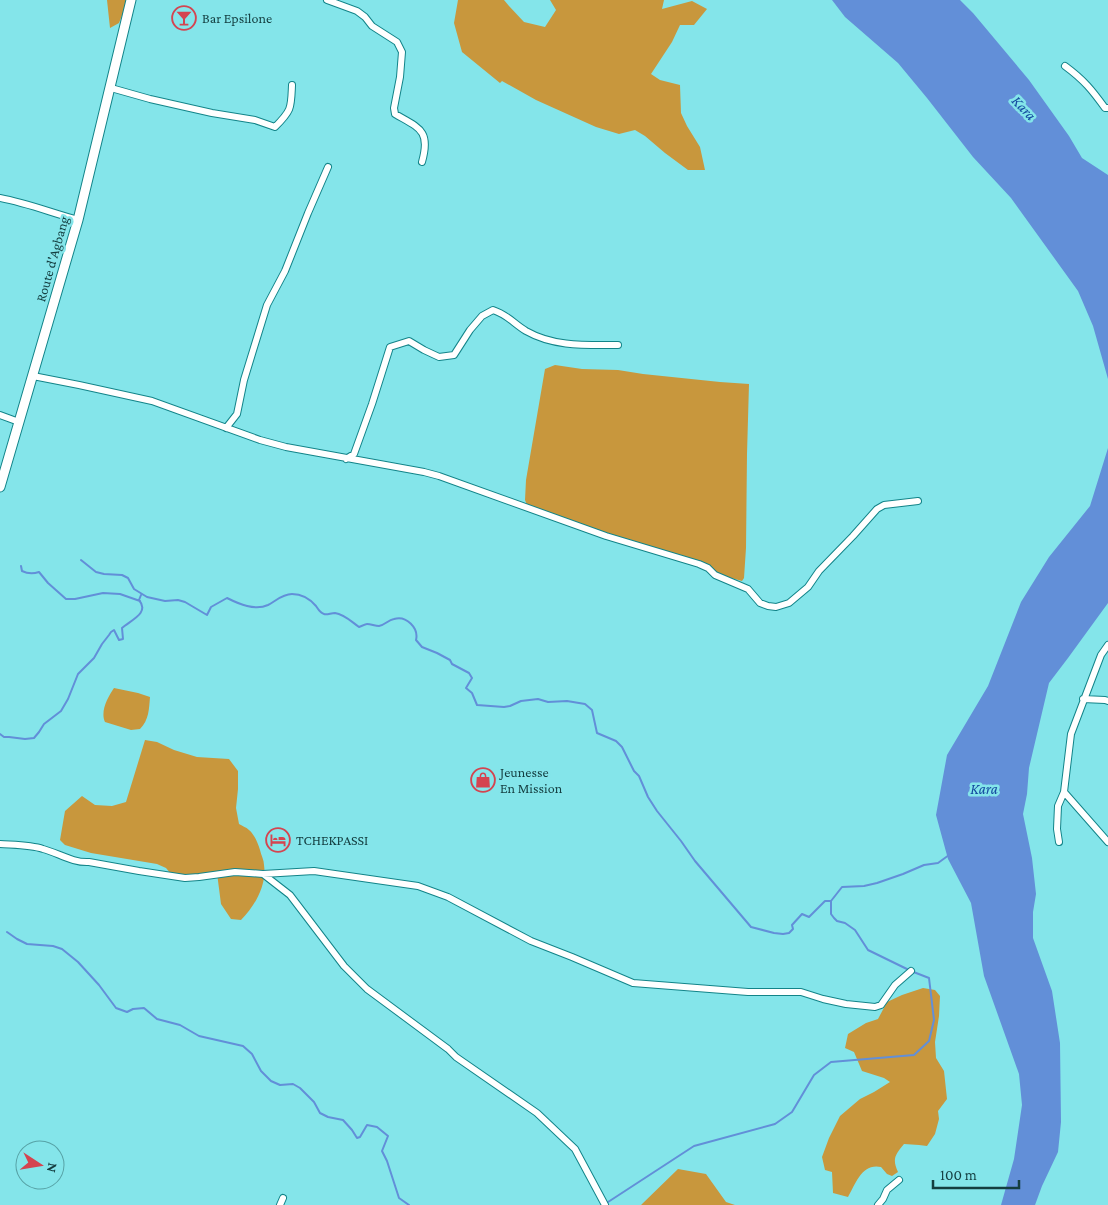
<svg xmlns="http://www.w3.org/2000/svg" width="1108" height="1205" font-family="'Crimson Pro',serif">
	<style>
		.forest { fill: #c8973d }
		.water { fill: #628fd8 }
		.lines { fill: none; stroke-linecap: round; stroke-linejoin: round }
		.stream { stroke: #628fd8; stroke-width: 2 }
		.minor-casing { stroke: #128489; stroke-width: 8 }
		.secondary-casing { stroke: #128489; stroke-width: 11 }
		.minor { stroke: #fff; stroke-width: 6 }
		.secondary { stroke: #fff; stroke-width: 9 }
		.labels { text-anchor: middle; stroke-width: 5; stroke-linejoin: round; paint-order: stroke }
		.poi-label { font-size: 14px; fill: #143e40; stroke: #84e5ea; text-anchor: start }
		.street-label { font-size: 14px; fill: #143e40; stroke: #84e5ea }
		.water-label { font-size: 15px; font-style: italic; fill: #144aa0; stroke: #84e5ea }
	</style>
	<rect width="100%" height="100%" fill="#84e5ea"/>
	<!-- forest -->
	<path class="forest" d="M107,0h21l-9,23 -9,5z
		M458,0h46l5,6 15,16 21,5 11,-17 -6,-10h114l-2,9 30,-8 15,8 -13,16h-14l-8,17 -21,32 9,6 20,5 1,28 6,13 13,21 5,23h-17l-23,-17 -20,-17 -10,-6 -16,4 -23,-7 -60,-27 -34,-19 -2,2 -38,-31 -8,-29z
		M555,365l27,4 36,1 25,4 77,8 29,2 -2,70 -1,94 -2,30 -2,3 -25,-7 -8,-7 -122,-40 -60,-22 -2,-5 1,-20 19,-111z
		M114,688l24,5 12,4c-1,12 -1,23 -10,32l-9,1 -26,-8c-5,-11 3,-25 9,-34z
		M145,740l12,2 17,8 23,7 32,2 9,12v18l-2,19 3,16c3,2 7,3 10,6 5,4 9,13 11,20 1,5 4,10 4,15 3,20 -9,41 -23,55l-10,-1 -10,-15 -4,-31 -22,3 -24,-2 -5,-6 -9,-4 -66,-11 -26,-8 -5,-5 5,-29 17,-15 13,9 17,1 14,-4z
		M923,988l12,2 5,6 -1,20 -4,26 1,16 8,13 3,28 -9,12 1,8 -4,15 -8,12 -8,-1 -15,-1c-9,11 -12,15 -6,28l-6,4 -5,-2 -6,-7c-19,-4 -25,16 -33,30l-15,-4 -1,-21 -7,-2 -3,-13 7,-19 11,-22 20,-17 14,-7 16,-10 -6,-4 -22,-7 -8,-19 -9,-4 3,-14 18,-11 12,-4 9,-17 15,-7z
		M678,1169l28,5 20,28 9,3h-94z"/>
	<!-- water -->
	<path class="water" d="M832,0h128l13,13 56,67 40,56 13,22 26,17v204l-15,-53 -15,-35 -67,-93 -38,-41 -46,-59 -29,-35 -53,-46z
		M1108,448v155l-40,55 -19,25 -20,85 -2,26 -4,20 9,44 4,36 -3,18v26l19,53 8,52 1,79 -3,30 -16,34 -7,19h-34l13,-46 8,-54 -3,-31 -35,-98 -13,-73 -23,-44 -12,-44 11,-60 41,-69 33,-84 28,-45 41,-51z"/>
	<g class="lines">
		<!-- stream -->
		<path class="stream" d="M81,560l15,12 8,2 18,1 6,3 6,11 13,8 18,4 13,-1 7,2 22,13 4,-8 16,-9c12,6 28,13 41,7 8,-4 14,-11 24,-11 10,0 18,5 24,12 2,3 4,7 8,8 3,1 7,-1 11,-1 9,1 17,9 24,14 0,0 7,-3 8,-3 4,0 8,2 12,2 6,-1 9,-6 15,-7 12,-4 25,9 22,21l6,7 15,6 13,7 2,4 17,9 3,5 -6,10 6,5 5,12 27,2 6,-1 11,-5 17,-2 10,3 19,-1 18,3 7,6 5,23 19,8 6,6 12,24 5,5 9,21 9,14 24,30 14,20 56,66 23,6 9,1 6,-1 4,-4 -1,-4 10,-11 7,3 16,-16h6
			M21,566l1,5c6,3 11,3 17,1l9,11 18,16h9l28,-6 17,1 20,7
			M0,734l4,3h5l16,2 9,-1 5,-6 5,-8 17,-13 7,-12 10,-25 16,-16 8,-14 7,-9 2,-3 3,-2 5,10 4,-1 -1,-11c9,-8 28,-15 17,-28l2,-5
			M7,932l10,7 10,5 26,2 9,3 16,13 21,23 17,23 11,4 6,-3 11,-1 13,11 23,6 19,11 44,10 9,8 9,17 10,10 9,4 13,-1 7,4 14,14 6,11 8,4 15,3 9,10 5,8 3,-1 7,-12 10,2 11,9 -6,15 5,10 12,37 10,7
			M605,1204l89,-58 81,-22 17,-12 22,-37 17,-13 83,-7 15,-14 5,-21 -5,-42 -18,-7 -43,-21 -13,-20 -10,-7 -8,-2 -3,-3 -3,-4v-13l11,-14 22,-1 13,-3 26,-9 21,-9 14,-2 11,-8"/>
		<!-- minor casing -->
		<g class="minor-casing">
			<path id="minor" d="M327,0l30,11 8,6 7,9 25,16 5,10 -2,25 -6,31 1,6c24,14 36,16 27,48
				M1065,66c19,14 27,24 40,42h3
				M111,88l39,11 62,14 43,7 20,7c17,-17 16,-19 17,-42
				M0,198c27,5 52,15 78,22
				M33,376l46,9 73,16 108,39 26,7 138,25 15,4 167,60 93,28 9,4 7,7 33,14 12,14 8,3 8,1 13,-4 19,-16 11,-16 34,-35 24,-27 7,-4 34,-4
				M0,415l19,7
				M226,428l11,-14 7,-34 23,-75 18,-34 23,-58 20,-46
				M346,459l8,-5 18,-50 18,-57 19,-6 15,9 15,7 15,-2 16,-25 12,-14 11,-6c15,5 20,13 33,21 28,16 60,14 92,14
				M1083,699l22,1 3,1
				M1064,792l44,50
				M1059,842l-2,-13 1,-23 6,-14 7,-58 30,-79 7,-10
				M0,844c13,1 31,1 43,5 15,4 30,14 46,13l50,9 46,7 14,-1 36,-5 28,2 27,21 54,71 23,23 81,60 8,8 81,56 38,36 30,56
				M263,874l51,-3 104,15 30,11 83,44 41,16 61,26 115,9h53l22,7 23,5 29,3 6,-2 14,-20 16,-14
				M280,1205l3,-7
				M878,1205l5,-6 4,-9 12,-10"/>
		</g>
		<!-- secondary casing -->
		<g class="secondary-casing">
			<path id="secondary" d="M0,487l78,-267 53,-220"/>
		</g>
		<!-- minor -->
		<use href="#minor" class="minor"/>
		<!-- secondary -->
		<use href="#secondary" class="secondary"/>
	</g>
	<!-- icons -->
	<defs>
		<g id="bar-ring" transform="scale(1.25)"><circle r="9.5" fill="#84e5ea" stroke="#d44450" stroke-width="1.5"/><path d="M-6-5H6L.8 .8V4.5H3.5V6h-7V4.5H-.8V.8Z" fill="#d44450"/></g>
		<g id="shop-ring" transform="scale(1.25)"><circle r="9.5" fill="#84e5ea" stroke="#d44450" stroke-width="1.5"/><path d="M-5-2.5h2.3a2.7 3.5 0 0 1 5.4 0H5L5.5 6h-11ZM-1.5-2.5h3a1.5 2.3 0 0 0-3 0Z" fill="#d44450"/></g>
		<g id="hotel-ring" transform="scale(1.25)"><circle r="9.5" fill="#84e5ea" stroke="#d44450" stroke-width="1.5"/><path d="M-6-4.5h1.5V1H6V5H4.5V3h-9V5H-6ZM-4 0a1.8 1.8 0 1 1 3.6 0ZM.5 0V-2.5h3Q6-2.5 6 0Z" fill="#d44450"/></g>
	</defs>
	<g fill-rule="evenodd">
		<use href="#bar-ring" x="184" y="18"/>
		<use href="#shop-ring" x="483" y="780"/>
		<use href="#hotel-ring" x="278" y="840"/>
	</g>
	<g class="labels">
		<!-- poi labels -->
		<g class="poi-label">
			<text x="202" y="23">Bar Epsilone</text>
			<text x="500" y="777">Jeunesse<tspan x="500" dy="16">En Mission</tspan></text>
			<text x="296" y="845">TCHEKPASSI</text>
		</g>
		<!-- street labels -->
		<g class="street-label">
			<text transform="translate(52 259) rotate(-74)" y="5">Route d'Agbang</text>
		</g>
		<!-- water labels -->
		<g class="water-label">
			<text transform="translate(1024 108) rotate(46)" y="5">Kara</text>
			<text x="984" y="794">Kara</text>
		</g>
	</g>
	<!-- north arrow -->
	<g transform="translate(40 1165) rotate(102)"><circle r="24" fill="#84e5ea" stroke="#57a2a6"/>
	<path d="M0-4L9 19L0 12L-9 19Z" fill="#d44450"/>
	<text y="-8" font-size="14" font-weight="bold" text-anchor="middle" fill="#143e40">N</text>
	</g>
	<!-- scale -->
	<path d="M933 1180v8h86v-8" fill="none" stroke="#143e40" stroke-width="2.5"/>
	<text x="940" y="1180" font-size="15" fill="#143e40" stroke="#84e5ea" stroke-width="4" paint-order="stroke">100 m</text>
</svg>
